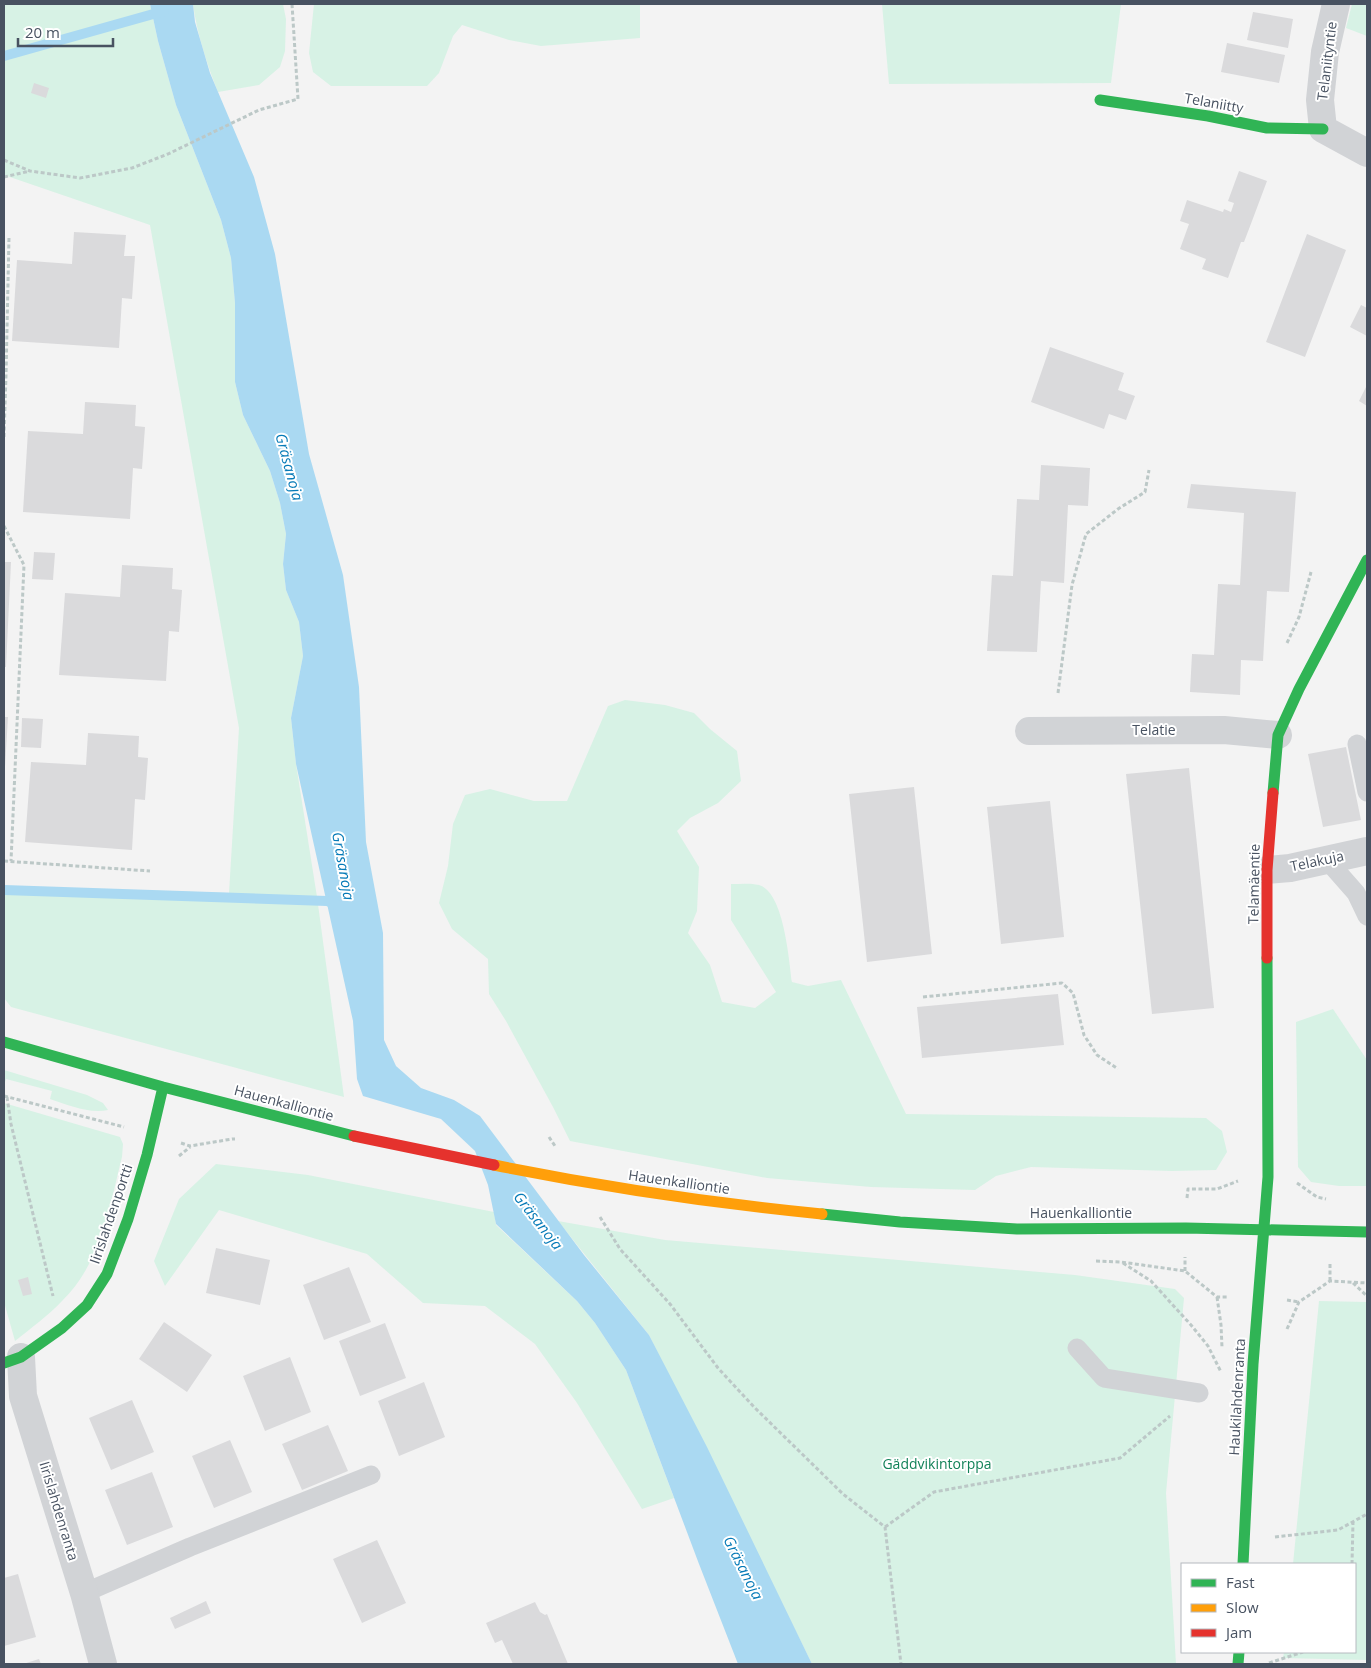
<svg xmlns="http://www.w3.org/2000/svg" width="1371" height="1668" font-family="'Open Sans',sans-serif">
	<style>
		.green { fill: #d7f2e5 }
		.water { fill: #aad9f2 }
		.lines { fill: none; stroke-linecap: round; stroke-linejoin: round }
		.stream { stroke: #aad9f2; stroke-width: 10 }
		.building { fill: #dadadc }
		.path { stroke: #bcc8c7; stroke-width: 3; stroke-dasharray: 4 2.5; stroke-linecap: butt }
		.lane { stroke: #d1d3d6; stroke-width: 19 }
		.street { stroke: #d1d3d6; stroke-width: 28 }
		.fast { stroke: #30b455; stroke-width: 11 }
		.slow { stroke: #ff9f0a; stroke-width: 11 }
		.jam { stroke: #e5322d; stroke-width: 11 }
		.labels { text-anchor: middle; stroke-width: 4; stroke-linejoin: round; paint-order: stroke }
		.street-label { font-size: 14px; fill: #485261; stroke: #fff }
		.park-label { font-size: 14px; fill: #138259; stroke: #fff }
		.water-label { font-size: 15px; font-style: italic; fill: #057ab7; stroke: #fff }
	</style>
	<rect width="100%" height="100%" fill="#f3f3f3"/>
	<!-- green -->
	<path class="green" d="M4,4h146l8,37 18,64 45,115 10,38 4,45v79l8,33 27,56 10,32 6,31 -3,30 3,26 13,32 4,34 -12,62 5,46 21,133 27,200 -333,-90 -7,-9v-112l225,7 10,-165 -89,-503 -146,-50z
		M193,4h90l3,15 -1,32 -5,16 -21,18 -41,7c-11,-28 -21,-58 -25,-88z
		M314,4h326v34l-99,8 -32,-6 -47,-15 -9,11 -14,37 -12,13h-96l-18,-14 -4,-19z
		M882,4h239l-10,79 -222,1z
		M1352,4h15v32l-21,-8z
		M625,700l40,5 29,8 16,16 27,22 4,30 -23,22 -28,15 -13,13 22,36 -2,44 -9,22 22,32 12,37 33,6 21,-16 -45,-72v-36c9,0 20,-1 28,1 25,7 30,75 33,97l16,4 33,-6 65,134 300,4 16,13 5,21 -11,18 -44,1 -141,-4 -35,9 -21,14 -104,-3 -104,-9 -197,-37 -17,-34 -47,-86 -17,-27 -1,-35 -36,-30 -13,-26 9,-37 5,-42 12,-29 25,-6 44,12h33l41,-95z
		M1333,1009l34,51v126h-28l-28,-4 -13,-15 -2,-145z
		M4,1070l83,25 16,8 5,7c-19,4 -40,-5 -58,-11l2,-8 -46,-12 -2,6z
		M4,1103l116,34 3,7 -1,13c-13,51 -21,106 -60,144 -14,15 -31,27 -47,40l-11,-39z
		M216,1164l92,11 186,37 2,13 81,76 18,22 31,47 48,128 -32,11 -65,-106 -42,-59 -50,-38 -62,-3 -56,-49 -148,-44 -54,76 -11,-25 25,-62z
		M558,1221l107,19 410,35 100,14 9,9 -18,195 10,171h-364l-163,-329z
		M1319,1301l48,1v358l-84,-2 1,-6h71v-88h-62z"/>
	<!-- water -->
	<path class="water" d="M150,4h43l2,18 15,51 44,104 21,77 34,200 34,121 16,112 7,155 17,91 1,107 12,26 25,22 33,12 26,16 104,139 65,80 58,112 105,217h-74l-39,-100 -73,-194 -31,-47 -18,-22 -81,-77 -8,-39 -13,-34 -34,-32 -78,-23 -6,-17 -4,-58 -57,-257 -5,-46 12,-62 -4,-34 -13,-32 -3,-26 3,-30 -6,-31 -10,-32 -27,-56 -8,-33v-79l-4,-45 -10,-38 -45,-115 -18,-64z"/>
	<g class="lines">
		<!-- stream -->
		<path class="stream" d="M4,56l160,-45
			M4,890l323,11 12,5"/>
	</g>
	<!-- building -->
	<path class="building" d="M1253,12l40,7 -5,29 -41,-8z
		M1227,43l58,12 -6,28 -58,-11z
		M34,83l15,5 -3,10 -15,-5z
		M1239,171l28,10 -15,40 -8,21h-3l-13,36 -26,-9 4,-10 -26,-10 9,-25 -9,-3 7,-21 36,12 1,-3 7,3 3,-9 -6,-2z
		M74,232l52,3 -2,21h11l-3,43 -10,-1 -3,50 -107,-7 5,-81 55,4z
		M1307,234l39,16 -41,107 -39,-15z
		M1361,305l6,3v28l-17,-9z
		M1050,347l74,26 -6,17 17,6 -9,24 -17,-6 -5,15 -73,-27z
		M1367,385v21l-8,-5z
		M85,402l51,3 -1,21 10,1 -3,42 -9,-1 -3,51 -107,-7 5,-81 55,3z
		M1041,465l49,3 -2,38 -20,-1 -4,78 -23,-2 -4,71 -50,-1 5,-76 21,1 4,-77 22,1z
		M1191,484l105,8 -7,100 -22,-1 -4,70 -22,-1 -1,35 -50,-3 2,-38 22,1 4,-71 22,1 4,-72 -57,-5z
		M34,552l21,1 -2,27 -21,-1z
		M4,562h7l-5,105h-2z
		M122,565l51,3 -1,21 10,1 -3,42 -10,-1 -3,50 -107,-6 6,-82 55,4z
		M4,717h4l-3,50h-1z
		M22,718l21,1 -2,29 -20,-1z
		M88,733l51,3 -1,21 10,1 -3,42 -10,-1 -3,51 -107,-8 6,-80 55,3z
		M1346,747l15,73 -38,7 -15,-73z
		M1189,768l25,240 -62,6 -26,-240z
		M914,787l18,167 -65,8 -18,-168z
		M1050,801l14,136 -63,7 -14,-137z
		M1058,994l6,51 -142,13 -5,-51z
		M216,1248l54,12 -10,45 -54,-12z
		M349,1267l22,55 -47,18 -21,-55z
		M28,1277l4,17 -9,2 -5,-16z
		M164,1322l48,33 -25,37 -48,-33z
		M385,1323l21,55 -46,18 -21,-55z
		M290,1357l21,55 -46,19 -22,-55z
		M424,1382l21,55 -46,19 -21,-55z
		M132,1400l22,52 -43,18 -22,-52z
		M328,1425l20,46 -46,19 -20,-46z
		M230,1440l22,52 -38,16 -22,-52z
		M152,1472l21,55 -46,18 -22,-55z
		M377,1540l29,63 -44,20 -29,-64z
		M18,1574l18,63 -32,9v-68z
		M206,1601l5,12 -36,16 -5,-11z
		M535,1602l5,10 5,3 2,-1 21,50h-55l-11,-24 -7,3 -9,-20z
		M39,1659l2,5h-18z"/>
	<g class="lines">
		<!-- path -->
		<path class="path" d="M4,160l26,11 50,7 52,-10 36,-14 91,-44 39,-11 -6,-95
			M4,177l26,-6
			M4,437l2,-62 3,-138
			M4,526l20,39 -13,296
			M1287,643l12,-26 12,-45
			M1058,693l14,-108 14,-51 32,-25 27,-17 4,-22
			M4,861l146,10
			M923,997l139,-14 11,10 11,42 13,20 21,14
			M4,1096l120,31
			M7,1097l4,27 42,172
			M549,1137l6,9
			M181,1143l9,3 42,-7h3
			M179,1156l11,-9
			M1297,1183l20,14 9,2
			M1187,1198l1,-9h29l21,-8
			M600,1217l20,32 50,55 48,64 36,39 89,87 42,33 16,137
			M1096,1261l25,1 64,9 32,26h11
			M1123,1263l28,18 40,44 17,21 13,26
			M1185,1271v-14
			M1330,1281v-19
			M1353,1283l14,13
			M1217,1297l4,28 1,22
			M1287,1300l12,2
			M1287,1329l12,-27 31,-21 37,2
			M885,1527l49,-35 186,-34 50,-42
			M1275,1537l63,-7 29,-16
			M1352,1564l1,-42
			M1269,1663l34,-11"/>
		<!-- lane -->
		<path class="lane" d="M1357,744l10,48
			M1327,860l29,33 11,23
			M1077,1348l27,30 95,15
			M84,1593l106,-46 181,-72"/>
		<!-- street -->
		<path class="street" d="M1336,4l-11,48 -5,48 3,29 44,24
			M1029,731l195,-1 54,5
			M1267,870l23,-2 77,-17
			M21,1357l2,39 61,197 19,71"/>
		<!-- fast -->
		<path class="fast" d="M1100,100l108,16 59,12 56,1
			M1273,793l5,-58 21,-46 68,-129
			M4,1042l159,45 191,49
			M822,1214l78,8 117,7 169,-1 181,4
			M4,1363l17,-6 41,-29 25,-23 20,-31 21,-55 19,-64 16,-68
			M1243,1564l10,-200 15,-187 -1,-219
			M1238,1664l1,-12"/>
		<!-- slow -->
		<path class="slow" d="M494,1165c109,22 218,38 328,49"/>
		<!-- jam -->
		<path class="jam" d="M1267,958v-88l6,-77
			M354,1136l140,29"/>
	</g>
	<g class="labels">
		<!-- street labels -->
		<g class="street-label">
			<text transform="translate(1327 61) rotate(-83)" y="5">Telaniityntie</text>
			<text transform="translate(1214 103) rotate(10)" y="5">Telaniitty</text>
			<text x="1154" y="735">Telatie</text>
			<text transform="translate(1317 861) rotate(-12)" y="5">Telakuja</text>
			<text transform="translate(1254 884) rotate(-89)" y="5">Telamäentie</text>
			<text transform="translate(284 1103) rotate(15)" y="5">Hauenkalliontie</text>
			<text transform="translate(679 1182) rotate(8)" y="5">Hauenkalliontie</text>
			<text x="1081" y="1218">Hauenkalliontie</text>
			<text transform="translate(111 1214) rotate(-71)" y="5">Iirislahdenportti</text>
			<text transform="translate(1237 1397) rotate(-87)" y="5">Haukilahdenranta</text>
			<text transform="translate(59 1511) rotate(73)" y="5">Iirislahdenranta</text>
		</g>
		<!-- park labels -->
		<g class="park-label">
			<text x="937" y="1469">Gäddvikintorppa</text>
		</g>
		<!-- water labels -->
		<g class="water-label">
			<text transform="translate(289 467) rotate(75)" y="5">Gräsanoja</text>
			<text transform="translate(343 866) rotate(80)" y="5">Gräsanoja</text>
			<text transform="translate(538 1221) rotate(52)" y="5">Gräsanoja</text>
			<text transform="translate(743 1568) rotate(63)" y="5">Gräsanoja</text>
		</g>
	</g>
	<!-- border -->
	<rect width="1371" height="1668" fill="none" stroke="#485261" stroke-width="10"/>
	<!-- legend -->
	<rect x="1181" y="1563" width="175" height="90" fill="#ffffff" stroke="#b6bac0"/>
	<rect x="1191" y="1579" width="25" height="8" fill="#30b455" stroke="#b6bac0"/>
	<text x="1226" y="1588" font-size="15" fill="#485261">Fast</text>
	<rect x="1191" y="1604" width="25" height="8" fill="#ff9f0a" stroke="#b6bac0"/>
	<text x="1226" y="1613" font-size="15" fill="#485261">Slow</text>
	<rect x="1191" y="1629" width="25" height="8" fill="#e5322d" stroke="#b6bac0"/>
	<text x="1226" y="1638" font-size="15" fill="#485261">Jam</text>
	<!-- scale -->
	<path d="M18 38v8h95v-8" fill="none" stroke="#485261" stroke-width="2.5"/>
	<text x="25" y="38" font-size="15" fill="#485261" stroke="#ffffff" stroke-width="4" paint-order="stroke">20 m</text>
</svg>
